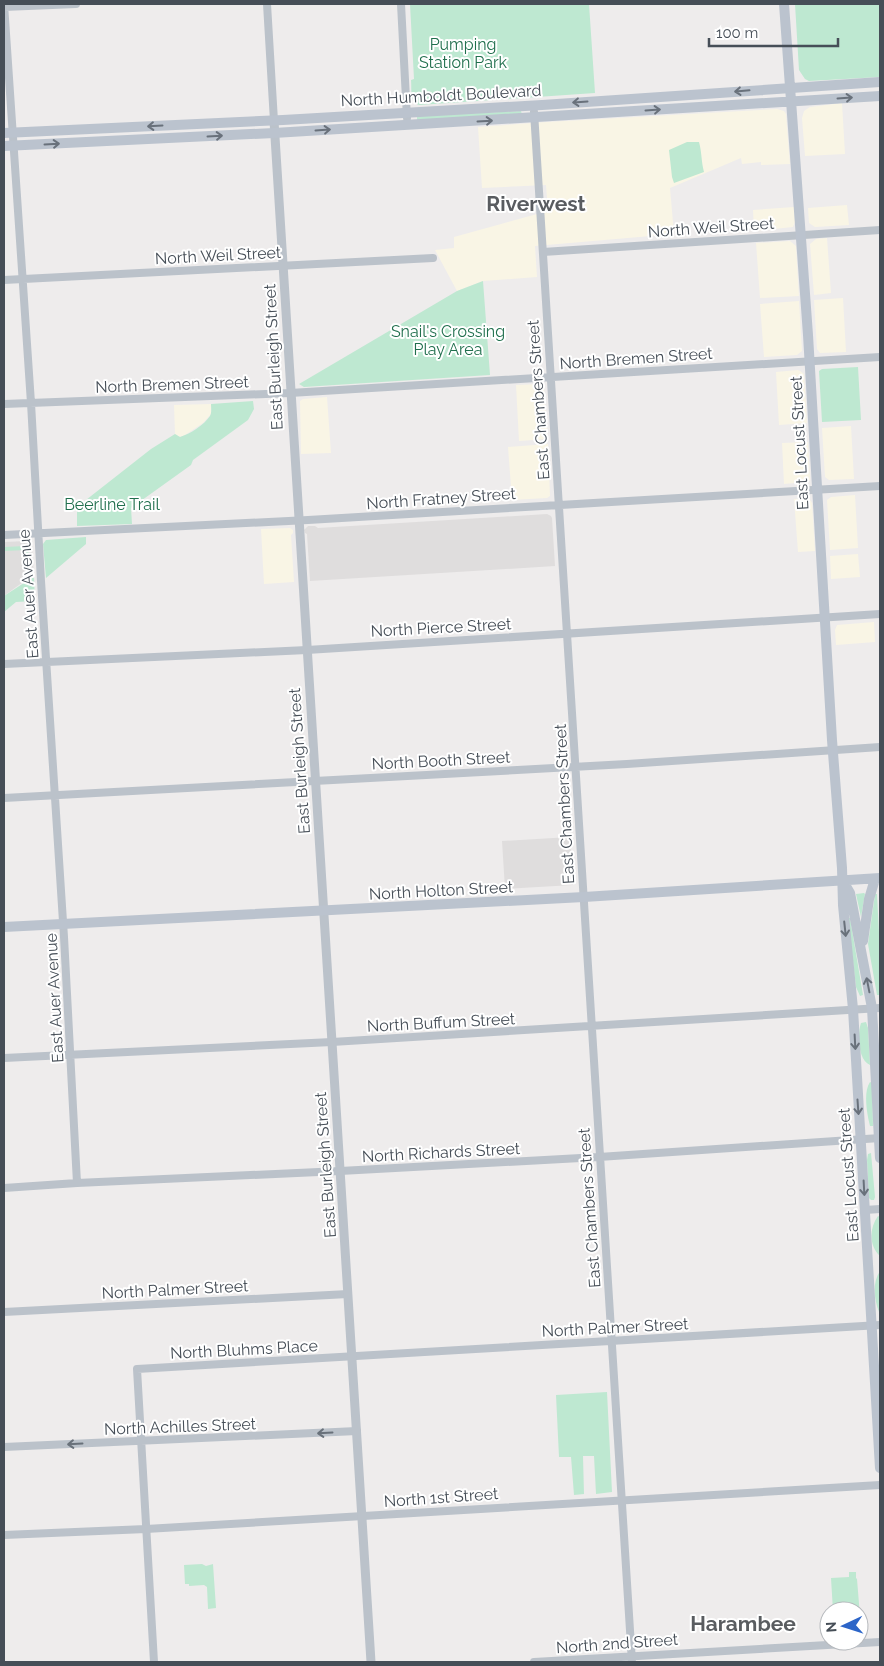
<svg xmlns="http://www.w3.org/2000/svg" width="884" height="1666" font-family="Raleway,sans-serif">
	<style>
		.commercial { fill: #f9f5e5 }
		.education { fill: #dfdddd }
		.green { fill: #bee8d1 }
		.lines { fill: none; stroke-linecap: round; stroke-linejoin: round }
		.minor { stroke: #bbc2ca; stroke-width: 8 }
		.tertiary { stroke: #bbc2ca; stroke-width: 9 }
		.secondary { stroke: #bbc3ce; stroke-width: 10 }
		.oneway { stroke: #69717b }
		.oneway2 { stroke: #69717a }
		.labels { text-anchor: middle; stroke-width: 4; stroke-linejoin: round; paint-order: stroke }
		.park-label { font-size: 16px; fill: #206f4d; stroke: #fff }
		.street-label { font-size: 16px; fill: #464e57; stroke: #fff }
		.district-label { font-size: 21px; font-weight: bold; fill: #595c60; stroke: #fff }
	</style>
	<rect width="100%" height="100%" fill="#eeecec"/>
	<!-- commercial -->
	<path class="commercial" d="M842,103l3,51 -40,2 -3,-38 2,-7 6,-4z
		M777,109l7,2 2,3 4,50 -29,1v-3l-19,2 -1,-6 -71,30 4,46 -139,12 2,31 -54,4 -26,10 -22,-41 19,-2v-11l94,-26 -2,-26 -64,3 -4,-61 69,-5z
		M847,205l2,20 -34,2 -6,-4 -1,-15z
		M794,207l1,15 -2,5 -39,4 -1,-21z
		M827,238l4,55 -17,2 -4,-51 6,-5z
		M790,241l6,5 3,50 -39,2 -4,-55z
		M843,298l3,54 -26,1 -3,-4 -3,-49z
		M799,301l3,50 -5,4 -33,2 -4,-53z
		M798,370l2,1 4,3 3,49 -28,2 -3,-53z
		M540,384l4,4 4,51 -29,2 -3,-56z
		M327,397l4,56 -30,1 -1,-53 3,-2z
		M211,404v10l-8,9 -18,12 -5,2 -5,-3 -1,-29z
		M851,426l3,53 -25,1 -4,-3 -3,-49z
		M808,442l2,38 -4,2 -22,2 -2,-41z
		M548,444l2,52 -3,2 -35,2 -4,-53z
		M855,495l3,53 -28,2 -3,-50 4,-3z
		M809,498l3,5 3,48 -17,1 -4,-53z
		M290,528l3,2v3l-2,2 3,47 -30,2 -3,-55z
		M858,554l2,23 -29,2 -1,-23z
		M874,622l1,20 -39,3 -1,-15 2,-5z"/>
	<!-- education -->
	<path class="education" d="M547,514l4,2 1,2 3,48 -245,15 -3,-47 -2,-1 -1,-3 4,-4h7l3,2z
		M27,541l2,1 3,4 2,32 -7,1 -23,17v-54z
		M570,837l3,48 -68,4 -3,-48z"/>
	<!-- green -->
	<path class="green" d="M410,4h179l6,89 -176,12c-10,-4 -7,-16 -8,-25l3,-1z
		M795,4h85v73l-71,4 -4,-2 -6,-9z
		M521,111l1,4 -105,5v-4z
		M687,142h12c3,11 2,19 5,30l-30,11 -2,-6 -3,-27z
		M483,281l7,94 -186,12 -5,-3 158,-93z
		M858,367l3,53 -39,2 -3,-51 3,-2z
		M253,401l1,8 -6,11 -55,40 -2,5 -60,43 1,16 -55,2v-19l74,-58 24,-15 5,3c10,-3 24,-12 30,-21 2,-4 1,-8 1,-12z
		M86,537v7l-40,34 -3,-34 3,-4z
		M26,546l2,1 2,31h4l1,23 -19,1 -12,10v-16l26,-17 -3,-5 -1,-24 -22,1v-4z
		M864,893l1,1 -4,23 -5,-23z
		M875,894h2l3,58v43h-3l-9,-51z
		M848,918h2l13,77 -3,1 -4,-9z
		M866,1022l2,6 2,37c-12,-5 -13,-30 -9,-42z
		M870,1082l2,1 1,43h-3c-3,-12 -7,-34 0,-44z
		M871,1153l4,44 -1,3h-3l-2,-2 -2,-38 1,-6z
		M878,1216l2,1v39c-11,-10 -11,-28 -2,-40z
		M880,1271v40l-1,1c-5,-13 -7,-29 1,-41z
		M607,1392l5,100 -16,2 -2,-38h-11l1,38 -10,1 -3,-38h-12l-3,-62z
		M202,1564l4,2 7,-2 3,44 -8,1 -1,-22 -3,-2 -15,1v-2h-4l-1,-19z
		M849,1572h7v6l1,1 3,37 -1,-5h-26l-2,-33 18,-1z"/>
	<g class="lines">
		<!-- minor -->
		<path class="minor" d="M4,4l27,399 10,178 23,356 13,246
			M267,4l7,117
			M401,4l6,114
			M4,7l72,-3
			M534,112l98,1550
			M543,252l337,-22
			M4,280l429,-22
			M4,404l286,-11 590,-36
			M4,535l304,-15 572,-34
			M4,664l303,-14 573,-36
			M4,798l623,-34 253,-17
			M4,1058l328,-16 548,-34
			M4,1188l73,-5 263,-12 259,-14 281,-19
			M865,1210l15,-1
			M4,1312l344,-18
			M4,1447l353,-16
			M4,1535l142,-6 734,-44
			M154,1662l-17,-293 743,-44
			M534,1662l346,-20"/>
		<!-- tertiary -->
		<path class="tertiary" d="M274,121l97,1541"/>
		<!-- secondary -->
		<path class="secondary" d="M784,4l24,331 24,405 10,128 1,37 10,104 27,459
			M4,133l279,-13 259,-15 338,-23
			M4,146l270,-13 606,-37
			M843,881l7,12 22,115 8,150
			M4,927l580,-30 296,-19
			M863,941l6,-42 6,-20"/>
	</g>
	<!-- one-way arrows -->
	<defs><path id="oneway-shaft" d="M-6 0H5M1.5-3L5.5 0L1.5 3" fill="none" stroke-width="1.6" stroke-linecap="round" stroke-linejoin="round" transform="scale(1.25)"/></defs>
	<g class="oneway">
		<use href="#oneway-shaft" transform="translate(742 91) rotate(175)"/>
		<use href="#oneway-shaft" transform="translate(845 98) rotate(-4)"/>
		<use href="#oneway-shaft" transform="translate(580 102) rotate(176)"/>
		<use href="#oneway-shaft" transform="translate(653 110) rotate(-4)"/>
		<use href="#oneway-shaft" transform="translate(485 121) rotate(-3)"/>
		<use href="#oneway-shaft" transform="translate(155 126) rotate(177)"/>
		<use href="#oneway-shaft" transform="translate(323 130) rotate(-4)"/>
		<use href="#oneway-shaft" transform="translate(215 136) rotate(-3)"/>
		<use href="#oneway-shaft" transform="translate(52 144) rotate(-3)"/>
		<use href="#oneway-shaft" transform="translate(845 929) rotate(84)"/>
		<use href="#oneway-shaft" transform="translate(868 985) rotate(-101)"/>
		<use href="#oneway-shaft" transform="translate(855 1042) rotate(87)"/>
		<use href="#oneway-shaft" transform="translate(858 1107) rotate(86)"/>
		<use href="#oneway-shaft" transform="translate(864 1188) rotate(87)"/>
	</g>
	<g class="oneway2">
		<use href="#oneway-shaft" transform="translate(325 1433) rotate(177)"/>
		<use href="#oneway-shaft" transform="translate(75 1444) rotate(177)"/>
	</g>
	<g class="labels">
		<!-- park labels -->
		<g class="park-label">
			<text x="463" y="50">Pumping<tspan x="463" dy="18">Station Park</tspan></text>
			<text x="448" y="337">Snail's Crossing<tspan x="448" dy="18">Play Area</tspan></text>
			<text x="112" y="510">Beerline Trail</text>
		</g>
		<!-- street labels -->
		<g class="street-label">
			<text transform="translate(441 95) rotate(-3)" y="6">North Humboldt Boulevard</text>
			<text transform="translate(711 227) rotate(-4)" y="6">North Weil Street</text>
			<text transform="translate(218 255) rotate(-3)" y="6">North Weil Street</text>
			<text transform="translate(273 357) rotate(-93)" y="6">East Burleigh Street</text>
			<text transform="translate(636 358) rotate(-4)" y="6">North Bremen Street</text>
			<text transform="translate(172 384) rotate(-2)" y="6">North Bremen Street</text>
			<text transform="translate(538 400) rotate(-94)" y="6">East Chambers Street</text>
			<text transform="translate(799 443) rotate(-93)" y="6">East Locust Street</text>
			<text transform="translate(441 498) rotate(-4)" y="6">North Fratney Street</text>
			<text transform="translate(28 594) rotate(-94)" y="6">East Auer Avenue</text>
			<text transform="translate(441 627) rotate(-3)" y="6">North Pierce Street</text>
			<text transform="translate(441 760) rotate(-3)" y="6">North Booth Street</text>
			<text transform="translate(299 761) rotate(-94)" y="6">East Burleigh Street</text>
			<text transform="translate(564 804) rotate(-93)" y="6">East Chambers Street</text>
			<text transform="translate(441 890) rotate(-3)" y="6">North Holton Street</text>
			<text transform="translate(54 998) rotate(-93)" y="6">East Auer Avenue</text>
			<text transform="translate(441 1022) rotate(-3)" y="6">North Buffum Street</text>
			<text transform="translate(441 1152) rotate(-3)" y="6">North Richards Street</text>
			<text transform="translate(325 1165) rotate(-94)" y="6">East Burleigh Street</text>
			<text transform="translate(848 1175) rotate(-94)" y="6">East Locust Street</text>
			<text transform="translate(589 1208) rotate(-94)" y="6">East Chambers Street</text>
			<text transform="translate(175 1289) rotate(-3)" y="6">North Palmer Street</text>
			<text transform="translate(615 1327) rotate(-3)" y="6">North Palmer Street</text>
			<text transform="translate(244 1349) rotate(-3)" y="6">North Bluhms Place</text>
			<text transform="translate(180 1426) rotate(-2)" y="6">North Achilles Street</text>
			<text transform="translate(441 1497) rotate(-4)" y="6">North 1st Street</text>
			<text transform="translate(617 1643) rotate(-4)" y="6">North 2nd Street</text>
		</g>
		<!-- district labels -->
		<g class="district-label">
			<text x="536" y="211">Riverwest</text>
			<text x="743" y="1631">Harambee</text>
		</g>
	</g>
	<!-- border -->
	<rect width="884" height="1666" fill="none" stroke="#464e57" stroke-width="10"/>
	<!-- north arrow -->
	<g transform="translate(844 1626) rotate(266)"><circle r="24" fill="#ffffff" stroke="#b5b8bc"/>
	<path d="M0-4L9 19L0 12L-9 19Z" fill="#2c65c8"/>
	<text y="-8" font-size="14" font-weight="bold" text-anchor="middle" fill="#464e57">N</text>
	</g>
	<!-- scale -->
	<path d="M709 38v8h129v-8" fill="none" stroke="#464e57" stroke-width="2.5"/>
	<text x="716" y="38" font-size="15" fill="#464e57" stroke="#ffffff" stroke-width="4" paint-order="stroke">100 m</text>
</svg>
